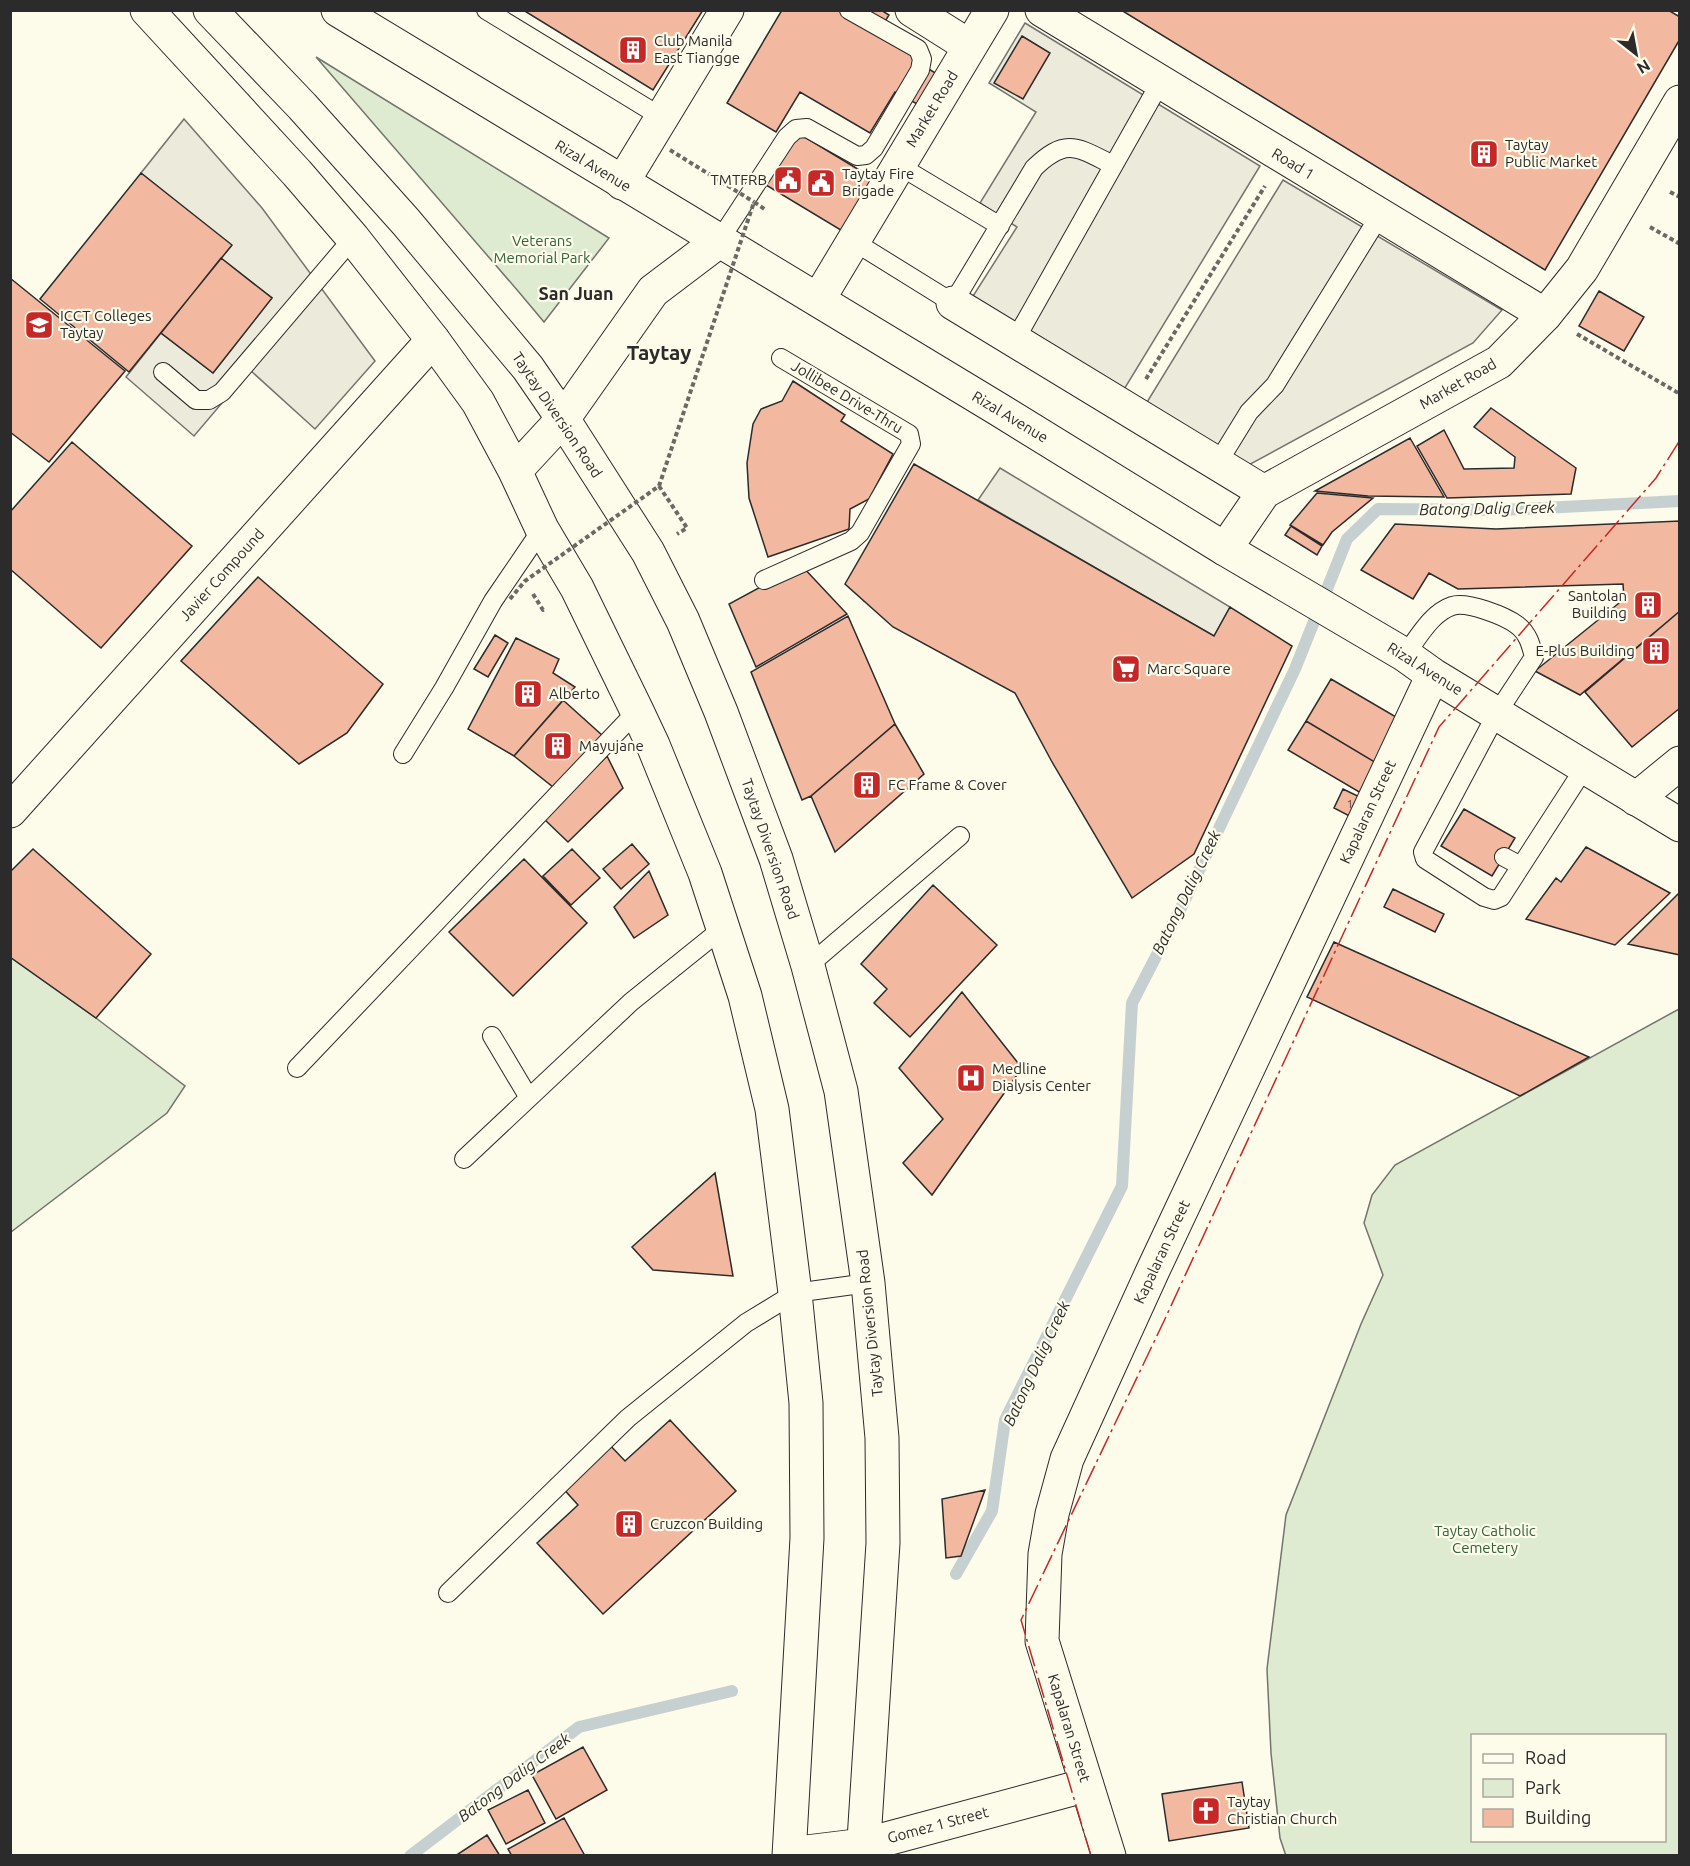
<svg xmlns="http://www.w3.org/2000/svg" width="1690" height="1866" font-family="Ubuntu,sans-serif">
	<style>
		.green { fill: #deebd1; stroke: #74746e; stroke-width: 1.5; fill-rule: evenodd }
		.parking { fill: #eceadb; stroke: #74746e; stroke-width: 1.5 }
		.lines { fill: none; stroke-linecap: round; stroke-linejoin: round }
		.stream { stroke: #c7d0d0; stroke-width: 12 }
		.building { fill: #f2b8a0; stroke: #2b2b2b; stroke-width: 1.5 }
		.lane-casing { stroke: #2b2b2b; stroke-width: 20 }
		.street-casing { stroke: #2b2b2b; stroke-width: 35 }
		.secondary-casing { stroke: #2b2b2b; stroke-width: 35 }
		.primary-casing { stroke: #2b2b2b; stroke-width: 35 }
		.path { stroke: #6a6964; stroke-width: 4; stroke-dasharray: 4.5 3; stroke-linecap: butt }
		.lane { stroke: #fdfbea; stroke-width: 18 }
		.street { stroke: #fdfbea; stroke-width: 33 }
		.secondary { stroke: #fdfbea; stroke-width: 33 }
		.primary { stroke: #fdfbea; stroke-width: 33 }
		.path-bridge { stroke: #6a6964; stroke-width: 4; stroke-dasharray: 4.5 3; stroke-linecap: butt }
		.power { stroke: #c62828; stroke-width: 1.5; stroke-dasharray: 21 4.5 3 4.5; stroke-linecap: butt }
		.labels { text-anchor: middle; stroke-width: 4.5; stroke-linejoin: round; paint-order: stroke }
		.number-label { font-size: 12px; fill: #5d4e48 }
		.poi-label { font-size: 15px; fill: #2b2b2b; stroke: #fdfbea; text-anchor: start }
		.street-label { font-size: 15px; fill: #2b2b2b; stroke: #fdfbea }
		.park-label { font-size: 15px; fill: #34623c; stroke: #fdfbea }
		.water-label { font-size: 16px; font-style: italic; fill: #2b2b2b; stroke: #fdfbea }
		.quarter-label { font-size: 18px; font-weight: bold; fill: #2b2b2b; stroke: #fdfbea }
		.district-label { font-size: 21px; font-weight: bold; fill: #2b2b2b; stroke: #fdfbea }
	</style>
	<rect width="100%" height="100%" fill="#fdfbea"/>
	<!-- green -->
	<path class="green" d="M316,57l293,181 -65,84 -26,-31z
		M11,957l85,61 89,68 -18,27 -156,119z
		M1679,1009v846l-393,1 -6,-18 -9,-85 -4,-84 19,-154 75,-191 22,-49 -19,-52 8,-28 23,-30zM1472,1736h192v104h-192z"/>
	<!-- parking -->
	<path class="parking" d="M1025,23l235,143 -140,230 -152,-92 49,-77 -37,-24 56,-91 -47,-29z
		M184,119l78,89 113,153 -60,68 -65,-59 -56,66 -68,-59 35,-44 52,40 59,-75 -51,-40 10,-12 -90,-73z
		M1283,180l219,130 -29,33 -228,124 -101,-60z
		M1000,468l230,139 -16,29 -236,-136z"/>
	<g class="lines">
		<!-- stream -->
		<path class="stream" d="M956,1574l36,-63 13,-91 117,-234 10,-183 50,-97 113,-237 52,-130 31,-30 124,1 178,-9
			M410,1856l169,-129 153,-36"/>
	</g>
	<!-- building -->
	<path class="building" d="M523,10h180l-50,80z
		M782,10h99l8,5 -10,16 38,23 -3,6 23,14 -18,31 -24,-13 -25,41 -70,-41 -24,40 -49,-29z
		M1121,10h547l12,7v22l-135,231z
		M1022,36l28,17 -27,46 -29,-16z
		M798,133l78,47 -32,52 -78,-47z
		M141,173l91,72 -103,127 -89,-73z
		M221,258l51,40 -59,75 -52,-40z
		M10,278l115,93 -76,91 -39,-30z
		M1599,291l45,26 -20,34 -45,-25z
		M793,381l52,34 -4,6 52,33 -24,45 -19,10 -1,20 -81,28 -19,-59 -2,-35 6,-39 8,-15 21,-8z
		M1491,408l85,60 -5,26 -124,4 -30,-52 27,-16 20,39 50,-1 1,-11 -41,-30z
		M1410,438l34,59 -76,-1 -53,-5z
		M72,442l120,104 -91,102 -91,-79v-57z
		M914,464l300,172 16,-29 62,39 -98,208 -62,44 -80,-136 -37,-69 -122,-66 -48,-43z
		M1317,493l56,5 -41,34 -9,13 -33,-20z
		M1680,521v90l-100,84 -45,-24 89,-72 -1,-15 -165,5 -29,-16 -16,26 -52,-29 34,-46 101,5z
		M1291,526l31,20 -5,9 -32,-20z
		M801,565l46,49 -91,53 -27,-63z
		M258,577l125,107 -36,49 -48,31 -118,-103z
		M1680,611v97l-48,39 -47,-55z
		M848,616l47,108 -84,72 -9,4 -51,-128z
		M495,635l13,8 -20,34 -14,-8z
		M516,638l43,21 -6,14 22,14 -61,69 -46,-27z
		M1331,679l77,45 -25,43 -77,-46z
		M563,700l40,36 -50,51 -39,-31z
		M1306,721l77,46 -17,29 -78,-46z
		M895,724l29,50 -89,78 -24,-56z
		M607,756l16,32 -55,54 -24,-23z
		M1343,789l23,11 -9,20 -23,-12z
		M1464,809l51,29 -23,38 -51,-30z
		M632,844l17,20 -28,25 -18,-20z
		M1586,847l84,46 -55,52 -89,-26 30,-41 5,4z
		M33,849l118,105 -55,64 -86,-61v-85z
		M572,849l28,29 -29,27 -28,-29z
		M524,859l63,64 -74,73 -64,-64z
		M649,871l19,44 -34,23 -20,-31z
		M933,885l64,60 -87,92 -36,-34 13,-14 -26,-25z
		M1393,889l51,25 -9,18 -51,-25z
		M1680,892v63l-52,-11z
		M1334,942l255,115 -69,39 -213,-99z
		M962,992l60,76 -90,127 -29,-32 40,-44 -44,-51z
		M715,1173l18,103 -80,-6 -21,-23z
		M670,1420l66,71 -133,123 -66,-71 41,-38 -18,-20 47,-43 18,19z
		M985,1490l-24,66 -15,2 -4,-59z
		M583,1747l24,43 -51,29 -24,-44z
		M1242,1782l7,46 -80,13 -7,-47z
		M528,1790l17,33 -39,21 -18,-34z
		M564,1818l21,38h-73l-4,-7z
		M487,1835l13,21h-45z"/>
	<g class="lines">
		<!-- lane casing -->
		<g class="lane-casing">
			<path id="lane" d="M486,10l177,108
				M898,165l102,61
				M719,241l68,-104 9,-8 11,-1 50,28 9,-1 8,-7 46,-78 2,-11 -4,-10 -69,-39
				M853,241l100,62 81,-135c32,-31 43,-21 79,-3
				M1015,340l145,-257
				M163,372l33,28h13l13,-8 131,-154
				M1217,464l32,-52 26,-27 105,-170
				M764,580l87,-39 9,-8 51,-89 -2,-10 -128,-76
				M1405,655c13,-17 26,-42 47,-49 15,-5 53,10 65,19 11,8 14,20 17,32l-37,56 -74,139 2,7 59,38 10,3 7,-3 84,-130
				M403,754l41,-66 49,-87 49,-72
				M1504,857l17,9
				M808,966l152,-130
				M492,1036l37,62
				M297,1068l340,-357
				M464,1159l167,-157 92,-74
				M448,1593l180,-175 118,-95 49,-30 73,-10"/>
		</g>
		<!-- street casing -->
		<g class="street-casing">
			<path id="street" d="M912,10l57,36
				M1042,10l503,305
				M622,183l105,-173
				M953,303l311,189
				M1636,799l44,-36
				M10,811l423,-471"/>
		</g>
		<!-- secondary casing -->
		<g class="secondary-casing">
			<path id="secondary" d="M1225,549l180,106 28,20 247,150
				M790,1854l74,-9 223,-60
				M1109,1856l-67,-215 3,-87 7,-40 15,-55 87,-191 279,-593"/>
		</g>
		<!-- primary casing -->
		<g class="primary-casing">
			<path id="primary" d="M147,10l150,163 56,65 80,102 45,62 37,69 27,58 35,59 60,123 16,34 52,128 40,123 27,113 23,184 11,110 1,135 -18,318
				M210,10l92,96 104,116 122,146 35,51 85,133 35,69 38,91 55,147 32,107 33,125 27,192 14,155 1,105 -20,313
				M338,10l660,399 227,140 39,-57 235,-130 46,-47 37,-46 98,-167
				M818,300l174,-290
				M515,471l48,-52 90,-128 66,-50"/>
		</g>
		<!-- path -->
		<path class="path" d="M1670,192l10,5
			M1650,227l30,17
			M1577,334l103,60
			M1146,379l119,-193
			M659,486l28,42 -10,6
			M533,594l10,16 3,-2"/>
		<!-- lane -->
		<use href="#lane" class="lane"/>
		<!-- street -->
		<use href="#street" class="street"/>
		<!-- secondary -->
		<use href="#secondary" class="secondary"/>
		<!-- primary -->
		<use href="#primary" class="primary"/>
		<!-- path-bridge -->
		<path class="path-bridge" d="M670,150l84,52
			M510,599l15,-18 134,-95 95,-284 12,8"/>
		<!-- power -->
		<path class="power" d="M1091,1856l-70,-236 143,-299 275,-594 217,-249 24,-38"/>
	</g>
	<!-- icons -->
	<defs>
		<g id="building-square" transform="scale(1.5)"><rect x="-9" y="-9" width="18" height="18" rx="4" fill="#c62828" stroke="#fdfbea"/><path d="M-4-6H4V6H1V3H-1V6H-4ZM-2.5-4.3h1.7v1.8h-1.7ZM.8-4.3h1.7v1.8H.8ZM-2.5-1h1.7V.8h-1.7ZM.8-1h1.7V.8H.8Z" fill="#fff"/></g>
		<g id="civic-square" transform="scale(1.5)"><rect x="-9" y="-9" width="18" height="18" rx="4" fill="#c62828" stroke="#fdfbea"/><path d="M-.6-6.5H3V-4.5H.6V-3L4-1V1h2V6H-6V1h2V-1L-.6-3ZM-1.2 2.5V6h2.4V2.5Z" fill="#fff"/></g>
		<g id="university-square" transform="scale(1.5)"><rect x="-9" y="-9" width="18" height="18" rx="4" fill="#c62828" stroke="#fdfbea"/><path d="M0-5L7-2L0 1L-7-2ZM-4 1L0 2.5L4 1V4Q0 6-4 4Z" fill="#fff"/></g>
		<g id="supermarket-square" transform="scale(1.5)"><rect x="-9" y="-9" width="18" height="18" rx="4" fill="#c62828" stroke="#fdfbea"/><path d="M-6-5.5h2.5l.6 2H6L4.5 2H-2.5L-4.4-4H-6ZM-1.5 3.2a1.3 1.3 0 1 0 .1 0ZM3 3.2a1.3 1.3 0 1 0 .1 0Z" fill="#fff"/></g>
		<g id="hospital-square" transform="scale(1.5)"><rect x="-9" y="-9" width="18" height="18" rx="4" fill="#c62828" stroke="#fdfbea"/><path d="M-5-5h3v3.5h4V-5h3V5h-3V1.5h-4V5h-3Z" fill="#fff"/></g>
		<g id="church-square" transform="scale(1.5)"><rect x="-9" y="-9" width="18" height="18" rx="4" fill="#c62828" stroke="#fdfbea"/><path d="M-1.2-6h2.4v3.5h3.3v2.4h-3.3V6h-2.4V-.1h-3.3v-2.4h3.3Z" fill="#fff"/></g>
	</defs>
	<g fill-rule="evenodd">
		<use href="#building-square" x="633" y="50"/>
		<use href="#building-square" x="1484" y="154"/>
		<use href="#civic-square" x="788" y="180"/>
		<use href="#civic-square" x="821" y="183"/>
		<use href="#university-square" x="39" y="325"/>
		<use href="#building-square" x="1648" y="605"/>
		<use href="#building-square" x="1656" y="651"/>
		<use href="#supermarket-square" x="1126" y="669"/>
		<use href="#building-square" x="528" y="694"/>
		<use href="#building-square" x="558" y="746"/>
		<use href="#building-square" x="867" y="785"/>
		<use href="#hospital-square" x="971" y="1078"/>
		<use href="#building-square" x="629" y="1524"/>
		<use href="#church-square" x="1206" y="1811"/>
	</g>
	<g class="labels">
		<!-- number labels -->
		<g class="number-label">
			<text x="1350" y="808">1</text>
		</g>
		<!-- poi labels -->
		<g class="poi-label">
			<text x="654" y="46">Club Manila<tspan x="654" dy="17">East Tiangge</tspan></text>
			<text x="1505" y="150">Taytay<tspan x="1505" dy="17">Public Market</tspan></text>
			<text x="842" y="179">Taytay Fire<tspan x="842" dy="17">Brigade</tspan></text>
			<text x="767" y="185" text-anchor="end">TMTFRB</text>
			<text x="60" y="321">ICCT Colleges<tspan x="60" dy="17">Taytay</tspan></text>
			<text x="1627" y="601" text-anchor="end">Santolan<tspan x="1627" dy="17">Building</tspan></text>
			<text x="1635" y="656" text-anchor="end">E-Plus Building</text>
			<text x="1147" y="674">Marc Square</text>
			<text x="549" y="699">Alberto</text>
			<text x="579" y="751">Mayujane</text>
			<text x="888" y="790">FC Frame &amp; Cover</text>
			<text x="992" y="1074">Medline<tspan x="992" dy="17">Dialysis Center</tspan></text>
			<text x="650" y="1529">Cruzcon Building</text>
			<text x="1227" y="1807">Taytay<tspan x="1227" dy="17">Christian Church</tspan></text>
		</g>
		<!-- street labels -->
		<g class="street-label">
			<text transform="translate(932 109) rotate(-59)" y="5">Market Road</text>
			<text transform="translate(1293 164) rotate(31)" y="5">Road 1</text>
			<text transform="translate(593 166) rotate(31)" y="5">Rizal Avenue</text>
			<text transform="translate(1458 384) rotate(-30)" y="5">Market Road</text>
			<text transform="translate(847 397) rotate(31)" y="5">Jollibee Drive-Thru</text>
			<text transform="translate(557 415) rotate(56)" y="5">Taytay Diversion Road</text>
			<text transform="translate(1010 417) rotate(31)" y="5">Rizal Avenue</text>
			<text transform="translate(222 575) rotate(-48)" y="5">Javier Compound</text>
			<text transform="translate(1425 669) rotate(32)" y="5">Rizal Avenue</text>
			<text transform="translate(1368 812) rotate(-65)" y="5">Kapalaran Street</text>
			<text transform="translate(770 849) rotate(71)" y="5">Taytay Diversion Road</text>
			<text transform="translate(1162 1252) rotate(-65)" y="5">Kapalaran Street</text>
			<text transform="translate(870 1323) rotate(-96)" y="5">Taytay Diversion Road</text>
			<text transform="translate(1069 1728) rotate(73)" y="5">Kapalaran Street</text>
			<text transform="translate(938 1825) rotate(-15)" y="5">Gomez 1 Street</text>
		</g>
		<!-- park labels -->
		<g class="park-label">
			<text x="542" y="246">Veterans<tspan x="542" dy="17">Memorial Park</tspan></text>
			<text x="1485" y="1536">Taytay Catholic<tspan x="1485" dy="17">Cemetery</tspan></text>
		</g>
		<!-- water labels -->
		<g class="water-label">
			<text transform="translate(1487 508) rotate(-1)" y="6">Batong Dalig Creek</text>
			<text transform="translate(1186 892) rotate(-64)" y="6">Batong Dalig Creek</text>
			<text transform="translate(1036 1363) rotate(-65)" y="6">Batong Dalig Creek</text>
			<text transform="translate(514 1777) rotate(-37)" y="6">Batong Dalig Creek</text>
		</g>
		<!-- quarter labels -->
		<g class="quarter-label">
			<text x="576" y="300">San Juan</text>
		</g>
		<!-- district labels -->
		<g class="district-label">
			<text x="659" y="360">Taytay</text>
		</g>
	</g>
	<!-- border -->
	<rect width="1690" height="1866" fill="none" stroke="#2b2b2b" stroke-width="24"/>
	<!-- legend -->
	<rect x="1471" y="1734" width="195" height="108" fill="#fdfbea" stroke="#a9a89e" stroke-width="1.5"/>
	<rect x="1483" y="1754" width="30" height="9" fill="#fdfbea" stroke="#a9a89e" stroke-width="1.5"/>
	<text x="1525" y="1764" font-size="18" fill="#2b2b2b">Road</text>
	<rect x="1483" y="1779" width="30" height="18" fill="#deebd1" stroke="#a9a89e" stroke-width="1.5"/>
	<text x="1525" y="1794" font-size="18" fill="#2b2b2b">Park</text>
	<rect x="1483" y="1809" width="30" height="18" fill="#f2b8a0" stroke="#a9a89e" stroke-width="1.5"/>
	<text x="1525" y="1824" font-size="18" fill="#2b2b2b">Building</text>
	<!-- north arrow -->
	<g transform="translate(1636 54) rotate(149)" stroke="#fdfbea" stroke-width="4.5" paint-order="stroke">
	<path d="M0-4.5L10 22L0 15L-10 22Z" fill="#2b2b2b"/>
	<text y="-9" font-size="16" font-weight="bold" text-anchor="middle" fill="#2b2b2b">N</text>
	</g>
</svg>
